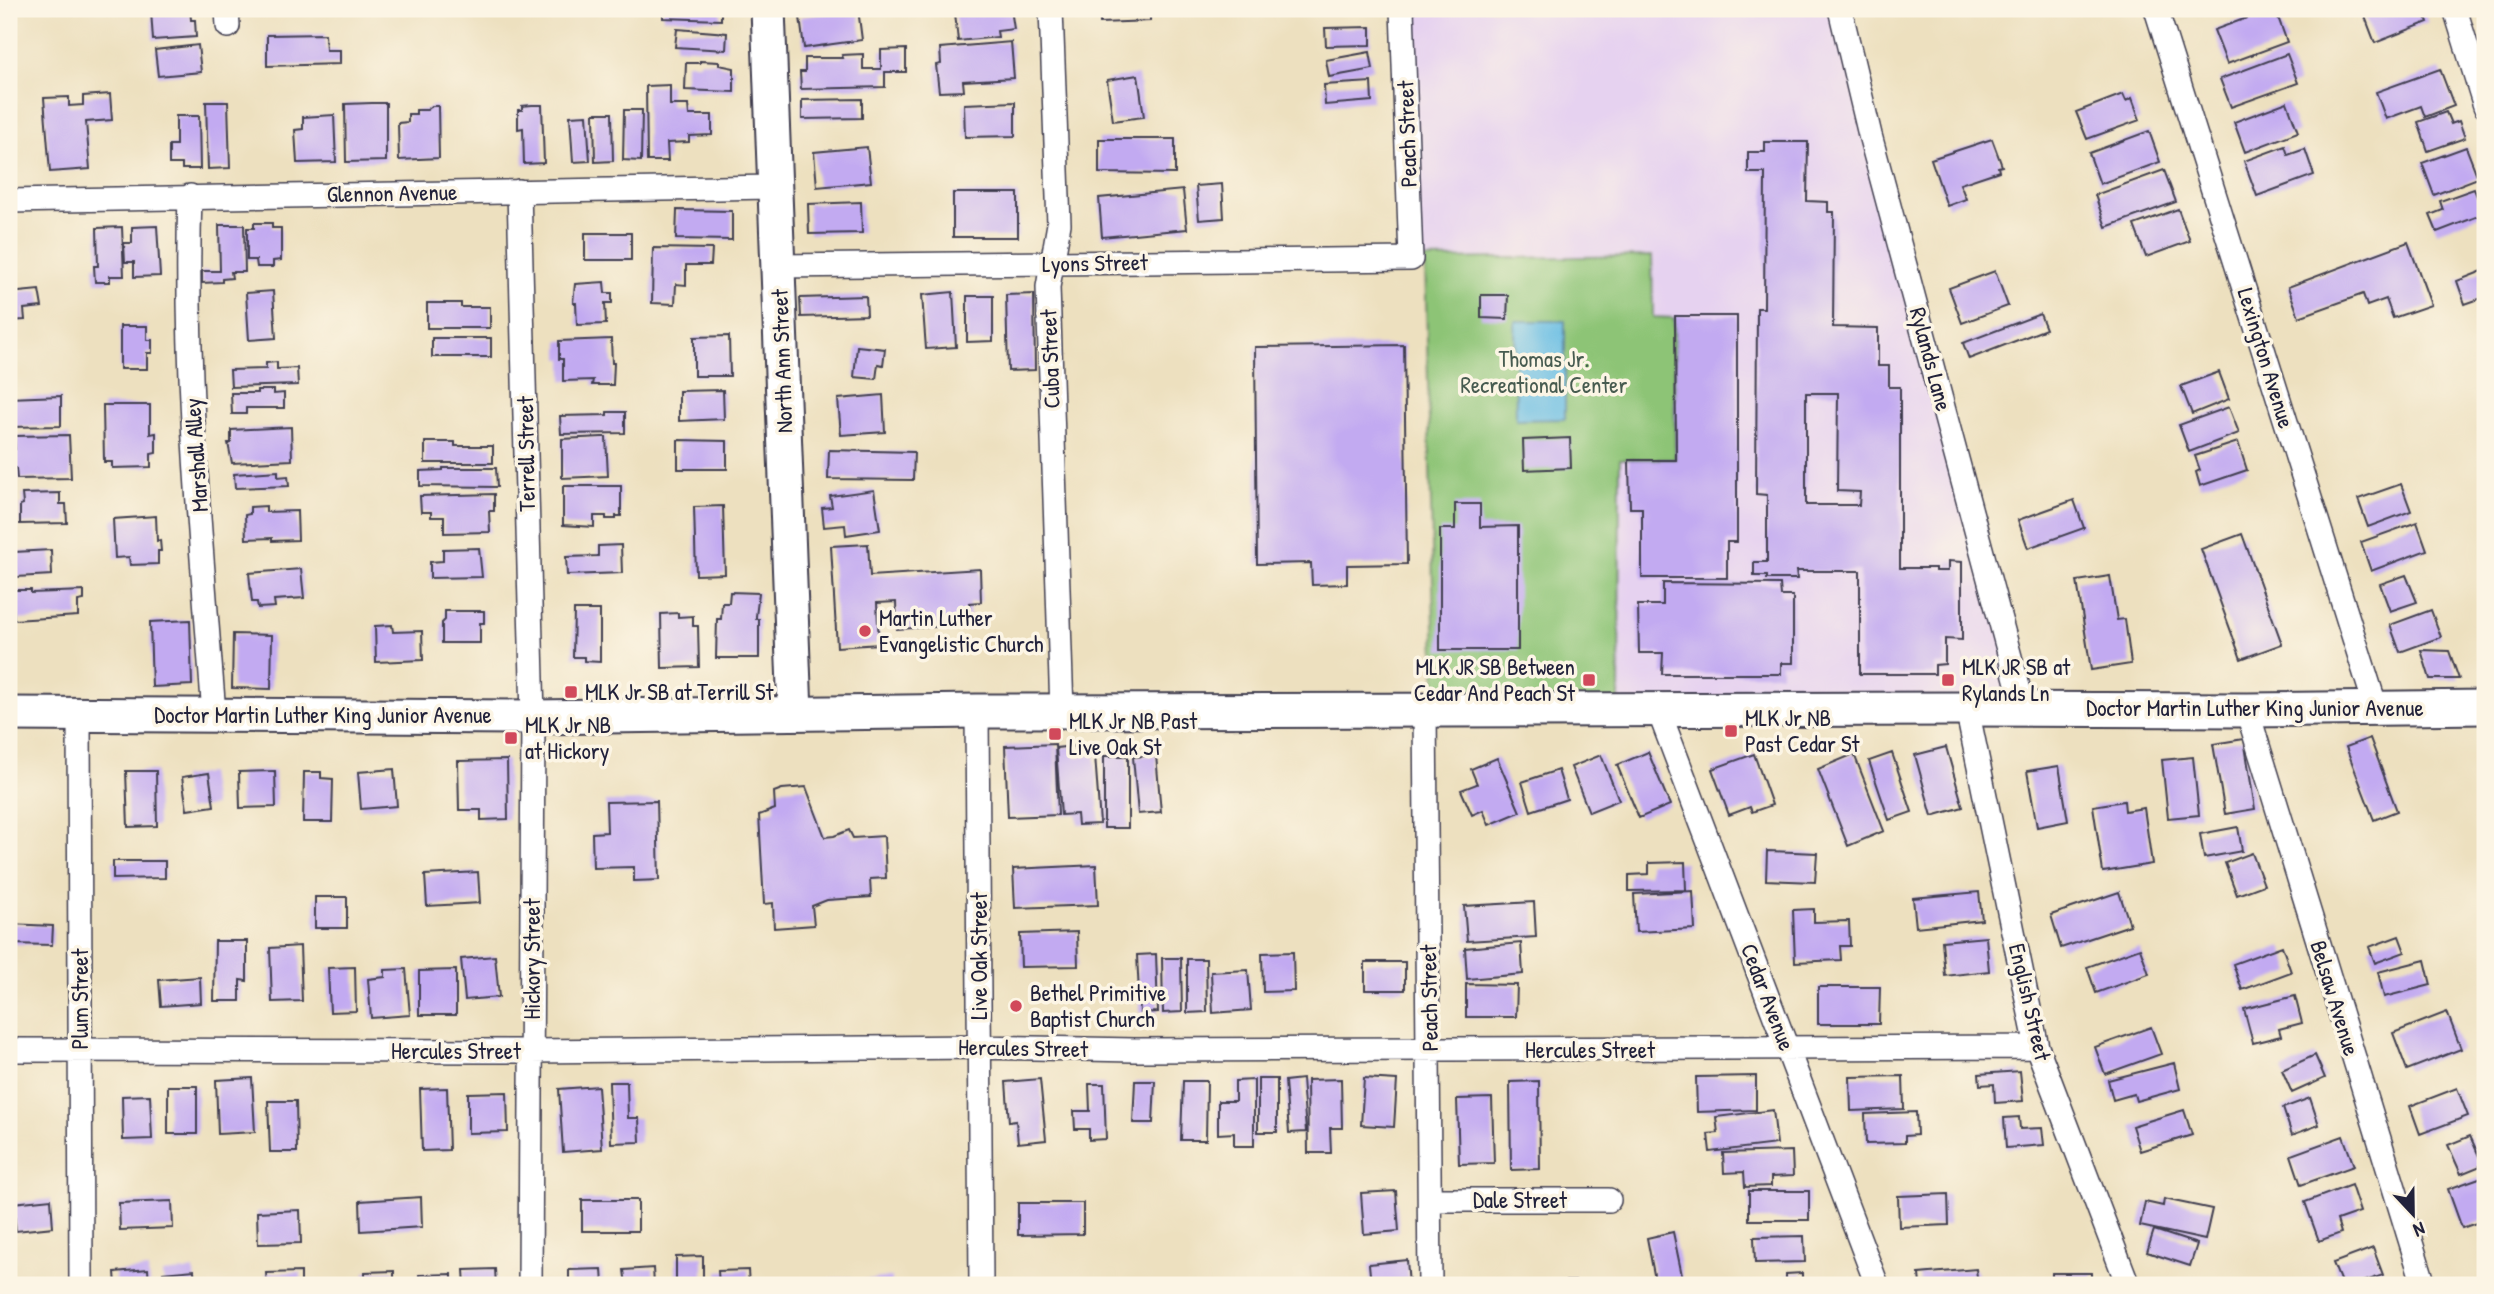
<svg xmlns="http://www.w3.org/2000/svg" width="2494" height="1294" font-family="'Patrick Hand',sans-serif">
	<style>
		.built { fill: #e6d2f0 }
		.green { fill: #8dc476; stroke: #587358; stroke-width: 2 }
		.water { fill: #67bde4; stroke: #447090; stroke-width: 2 }
		.building { fill: #c2aaf1; fill-rule: evenodd }
		.lines { fill: none; stroke-linecap: round; stroke-linejoin: round }
		.street-casing { stroke: #403e4f; stroke-width: 26 }
		.secondary-casing { stroke: #403e4f; stroke-width: 37 }
		.street { stroke: #fff; stroke-width: 23 }
		.secondary { stroke: #fff; stroke-width: 33 }
		.poi-dot { fill: #d1495b; stroke: #fcf5e5; stroke-width: 2.5 }
		.labels { text-anchor: middle; stroke-width: 7; stroke-linejoin: round; paint-order: stroke }
		.street-label { font-size: 23px; fill: #22223b; stroke: #fcf5e5 }
		.park-label { font-size: 23px; fill: #475b50; stroke: #fcf5e5 }
		.poi-label { font-size: 23px; fill: #22223b; stroke: #fcf5e5; text-anchor: start }
	</style>
	<rect width="100%" height="100%" fill="#fcf5e5"/>
	<filter id="ink" filterUnits="userSpaceOnUse"><feTurbulence type="fractalNoise" baseFrequency=".0143" numOctaves="2"/><feDisplacementMap in="SourceGraphic" scale="14" xChannelSelector="R" yChannelSelector="G"/><feConvolveMatrix kernelMatrix="1 2 1 2 8 2 1 2 1" color-interpolation-filters="sRGB"/></filter>
	<filter id="wash" filterUnits="userSpaceOnUse"><feTurbulence type="fractalNoise" baseFrequency=".00686" numOctaves="4" result="noise"/><feDisplacementMap in="SourceGraphic" scale="28" xChannelSelector="R" yChannelSelector="G"/><feGaussianBlur stdDeviation="1.57" result="paint"/><feColorMatrix in="noise" values="0 0 0 0 0 0 0 0 0 0 0 0 0 0 0 0 0 1.4 0 .05"/><feComposite in="paint" operator="in"/></filter>
	<g filter="url(#wash)">
		<rect width="100%" height="100%" fill="#ede0bf"/>
		<!-- built -->
		<path class="built" d="M1402,9h438l184,700h-405l1,-250 53,-141h-20l-1,-62 -241,3z"/>
		<!-- green -->
		<path class="green" d="M1652,256l1,61 21,1 1,141h-55l-1,250 -183,1 -11,-451z"/>
		<!-- water -->
		<path class="water" d="M1515,321h50v98l-49,1z"/>
		<g id="blocks">
			<!-- building -->
			<path class="building" d="M190,9l1,11h4l1,17 -43,3 -2,-29z
				M663,9h58v11l-58,-2z
				M858,9l4,31 -58,8 -4,-31z
				M995,9h16l3,20 -17,2 1,6 -40,4 -3,-28z
				M1100,9h50v12l-50,2z
				M2271,9h4l12,33 -60,22 -13,-34z
				M2376,9h47l5,13 -53,21 -11,-29z
				M1371,27v18l-45,1 -1,-18z
				M677,29l50,4 -1,17 -51,-3z
				M325,34l1,16h14v14l-73,2v-31z
				M1011,42l3,36 -51,3 1,10 -25,1 -3,-27 5,-1 -1,-16z
				M198,45l3,27 -43,4 -3,-26z
				M906,49v23h-21v15l-84,2 -1,-17h5v-14h38l-1,-3 21,-1v15h18v-19z
				M1370,52l3,17 -44,8 -3,-17z
				M2287,54l11,29 -67,24 -11,-28z
				M700,61l19,1v3l15,3v24l-49,-2 1,-27h14z
				M2440,69l14,37 -29,11 -4,-11 -35,13 -10,-27z
				M1138,75l6,42 -31,4 -6,-41z
				M1371,82l1,19 -47,4 -1,-20z
				M670,85v20h18l1,10h23v20l-23,1v6l-22,1 1,18h-21l-1,-75z
				M110,94l2,26 -26,2 4,47 -40,3 -6,-74 25,-1v9l14,-1v-9z
				M2123,94l3,7 6,-3 8,22 -53,19 -11,-27z
				M862,99v19l-60,1v-19z
				M206,102h22l2,66 -22,1z
				M1015,102v34l-50,1 -1,-33z
				M2287,102l11,30 -53,20 -11,-30z
				M372,103h14v58l-40,1 -1,-58z
				M532,105h10l2,58 -20,1 -1,-36 -5,1v-19h4v-4z
				M432,106h6l1,52 -40,2 -1,-37 10,-1v-8h8v-4h11z
				M624,110h18l-1,51 -18,-1z
				M2446,112l5,12 8,-3 6,17 -37,13 -10,-29z
				M594,113h18l1,48 -18,1z
				M334,115l2,47 -39,1 -2,-33 8,-1v-12z
				M587,115l3,46 -17,1 -3,-46z
				M176,116h23l1,53h-18v-5h-13v-19h7z
				M2149,131l11,31 -60,22 -11,-31z
				M1099,139h76v35l-76,-1z
				M1992,139l10,27 -4,1 1,4 -39,13 6,15 -19,7 -16,-47z
				M1765,142h43l-1,59 21,1v10h6l-1,115 45,1v38h11v21h11v181h35v3h13v-10l14,1v78l-17,-1v25l-10,1v9h-75v-103h-64l1,8h-30v-3h-13v-14h13v-67l-11,-1 1,-186h7l1,-135h-17v-21h17zM1806,393h32l-1,98 23,1 -1,13h-53z
				M2285,146l3,9 17,-6 9,26 -57,21 -13,-35z
				M867,147l4,35 -54,5 -3,-35z
				M2466,147l12,31 -44,17 -12,-32z
				M2164,170l12,32 -70,25 -11,-32z
				M1222,184l2,34 -25,2 -3,-34z
				M2474,189l10,25 -47,18 -7,-17 13,-5 -3,-9z
				M1183,190l4,39 -85,8 -3,-39z
				M953,193h65v44h-65z
				M861,202l1,31 -53,1 -1,-30z
				M2178,209l12,32 -44,16 -12,-32z
				M677,210l55,1v29l-56,-1z
				M254,223h18v5h9v32l-8,1v6h-16l-1,-7h-9v-32h7z
				M219,225h25l1,47h-14l1,6 -10,1v3l-20,1v-12h18z
				M157,226l3,50 -26,1v-15h-9l-1,-19h8v-16z
				M122,227l2,49h-14v6h-15l-1,-16h4l-1,-38z
				M585,233h46v27h-46z
				M2408,242l23,63 -38,13 -7,-19 -19,7 -4,-12 -64,23 -11,-30z
				M653,248l59,1 -1,16h-25v20l-10,-1 -1,20 -23,-1z
				M2485,270v27l-20,7 -8,-23z
				M1995,271l13,35 -46,17 -13,-35z
				M604,282l1,11h7v10h-7l1,21 -29,1 -1,-22h-3l2,-19z
				M39,290l3,17 -18,2 1,11 -16,1v-28z
				M273,291l3,47 -27,2 -3,-47z
				M953,292l3,55 -30,2 -4,-54z
				M1034,294l1,76 -27,1 -2,-76z
				M1481,295h27l-1,24 -26,-1z
				M866,296l1,19 -66,2 -1,-19z
				M967,296h26v45l-26,1z
				M427,303h34v4h29v21h-63z
				M2040,314l6,15 -77,30 -6,-16z
				M1675,316h62v226h-10v36h-85v-70h-12l-1,-48h47z
				M120,326h27v14h5v13h-5v16h-27z
				M729,336l1,40h-36v-39z
				M432,338h59v19h-59z
				M611,339l1,24h2l-1,22h-21l1,-5 -30,1v-22h-4v-18z
				M1404,345l3,219 -60,1v19l-35,1 -1,-22 -54,1 -2,-217z
				M857,346l28,3 -2,16 -5,-1 -2,15 -22,-2z
				M277,362v7l20,-1 1,17 -67,2 -1,-17 36,-1v-6z
				M2219,372l10,27 -37,15 -11,-28z
				M257,390h17v4l10,-1v15h-38v6h-14l-1,-21h26z
				M723,390l1,29 -45,2v-30z
				M883,395l2,37 -44,3 -3,-36z
				M61,396v30l-52,1v-29z
				M103,405h47v29l6,-1v20l-5,1v13l-39,1v-6h-8z
				M2229,407l10,26 -50,19 -10,-27z
				M607,412h18v21l-64,1 -1,-18 47,-1z
				M291,427l1,33 -60,3 -4,-20h3v-13z
				M69,435l2,43 -54,1 -1,-11h-5l-1,-19h5l-1,-13z
				M602,437h4l2,39 -46,2v-39z
				M1570,438l1,30 -47,2 -1,-30z
				M678,440l49,1v28h-49z
				M425,442h30v4h38v17h-68z
				M2238,442l9,28 -47,16 -4,-14 4,-2 -5,-14z
				M829,450l85,2 -1,28 -85,-1z
				M443,468h53l1,19 -77,-1v-15l23,-1z
				M278,471v6l10,-1 1,10 -54,2 -1,-14z
				M2401,484l10,27 -43,16 -10,-28z
				M563,486h58v30h-5v3h-10v-3h-12v11l-31,-2z
				M874,490l6,40 -34,5 -1,-10 -21,2 -2,-19 10,-1 -2,-11z
				M60,493v11h6l1,19 -47,1v-19l3,-1 -1,-10z
				M494,494v17h-5l1,21 -46,1v-16h-13v-5h-10l-1,-16z
				M2074,500l10,28 -56,20 -10,-28z
				M1455,504h25v23l38,-1v124h-78v-121h15z
				M266,506v6l31,-1 1,29 -26,1v-3l-26,1 -1,-24 5,-1v-7z
				M723,506l2,68 -29,1 -2,-68z
				M156,516l1,25 3,-1 1,11h-3v13l-28,1 -1,-8 -14,1 -2,-39z
				M2417,522l10,28 -56,21 -10,-29z
				M2242,534l40,110 -41,15 -40,-110z
				M868,544l2,32 110,-7 1,33 -12,1 1,22 -73,4 -1,-27 -19,1 2,41 -42,3 -6,-101z
				M621,545l1,28 -55,2 -1,-18 32,-1v-10z
				M479,548l3,29 -52,1v-16l13,-1v-12z
				M51,550l1,25 -36,2v-9h-5v-8l4,1 -1,-9z
				M301,569l3,29 -30,2 1,7 -17,1 -1,-6h-5l-3,-29z
				M2406,575l11,27 -27,9 -10,-27z
				M2110,576l7,44 8,-1 6,45 -40,6 -14,-89z
				M1663,583l117,1 1,12h12v67h-12v11h-119l1,-21h-24l-1,-48h25z
				M12,590h19v3l53,-2v9l-6,1v15l-64,4 -1,-12h-4v-16z
				M730,592l29,1 -3,23v3h3v39h-43l1,-39h4l1,-16h7z
				M574,610h26v52l-16,-1v-4h-11z
				M2431,610l10,27 -41,15 -10,-27z
				M445,611h39v12h-4v20h-38v-20l3,-3z
				M678,613v4l15,-1v10h5l1,41 -37,1 -1,-54z
				M190,620l2,65 -40,2 -2,-65z
				M392,625l1,7 29,-1 1,29 -47,2 -1,-36z
				M233,634l39,1 -1,54 -39,-1z
				M2421,650l28,1 10,28h-29z
				M2370,738l27,73 -23,9 -28,-73z
				M2244,739l11,70 -30,5 -12,-70z
				M1055,744l3,71 -50,2 -3,-71z
				M1074,746l1,11 20,-2 5,69 -22,1 -1,-11 -16,1 -5,-67z
				M1946,747l17,60 -31,9 -17,-61z
				M1648,752l22,53 -31,13 -22,-53z
				M1892,753l20,59 -23,8 -20,-59z
				M1754,754l18,51 -20,7 -2,-5 -21,8 -17,-46z
				M1854,754l30,77 -36,15 -30,-77z
				M1156,755l5,57 -23,2 -5,-57z
				M1601,755l18,45 -30,12 -18,-45z
				M1104,756h24v72h-24z
				M2193,757l6,58 -31,3 -6,-58z
				M1497,758l23,54 -31,13 -6,-15 -11,5 -11,-25 16,-6 -6,-15z
				M507,760l1,59 -27,1v-10h-22l-1,-49z
				M2059,766l9,55 -31,6 -10,-56z
				M394,769l3,37 -36,3 -3,-37z
				M1558,770l9,29 -36,12 -9,-29z
				M126,771h30l1,55 -29,1z
				M275,771l1,36 -36,1 -1,-36z
				M304,772h17v6l12,1 -1,43h-29z
				M209,773l5,33 -27,4 -5,-33z
				M806,787l19,50 9,-1 15,-6 4,8 31,-2 2,42 -16,1 1,18 -44,3 -15,6 2,19 -40,3 -1,-25 -9,1 -5,-89 16,-6 -1,-17 8,-3z
				M657,801l2,79 -25,1v-14l-41,1 -1,-35 15,-1 -1,-30z
				M2124,801l1,10 19,-3 8,56 -49,8 -10,-66z
				M2238,827l4,24 -38,7 -4,-24z
				M1767,851l50,2 -2,29 -49,-2z
				M2252,853l12,32 -27,10 -12,-32z
				M113,861h52v17l-52,1z
				M1685,862l1,28 -57,1v-16l20,-1v-11z
				M1096,865l2,40 -83,3 -2,-39z
				M478,872l2,31 -53,3 -2,-31z
				M1693,891l2,38 -59,3 -2,-38z
				M1979,892l3,28 -66,7 -3,-29z
				M2119,892l11,33 -69,23 -10,-33z
				M315,897h32v31h-32z
				M1534,902l2,35 -69,4 -3,-35z
				M1814,909v13l35,-1 1,25h-10l1,14 -46,2 -2,-52z
				M9,924l44,2 -1,19 -43,-1z
				M1077,932l1,34 -57,1 -1,-33z
				M2399,936l6,16 -30,11 -6,-16z
				M1986,937l3,34 -44,5 -3,-35z
				M215,941h32v40l-7,-1v21h-26z
				M1521,943l2,31 -56,5 -2,-31z
				M300,946l2,55 -30,1 -2,-54z
				M2282,946l9,26 -49,18 -9,-26z
				M2140,948l9,26 -53,19 -9,-26z
				M1293,952l1,39 -31,1 -1,-39z
				M1156,954l2,58 -18,1 -3,-58z
				M495,956l4,41 -34,3 -4,-41z
				M1162,958h19l1,54 -19,1z
				M1187,959h19l1,53 -20,1z
				M2425,960l6,25 -47,12 -6,-25z
				M1365,962h40v28h-40z
				M355,967l1,44 -26,1 -2,-44z
				M406,969l4,46 -39,3 -3,-39 17,-2v-7z
				M456,970v45h-37v-44z
				M1248,970l3,40 -38,3 -2,-41z
				M200,977l1,26 -40,3 -2,-26z
				M1466,984l51,1 -1,32h-50z
				M1818,987h62l-1,37h-61z
				M2295,996l7,27 -23,6 2,7 -28,7 -9,-34z
				M2447,1012l14,37 -54,21 -14,-37z
				M2151,1027l10,27 -56,20 -10,-27z
				M2315,1055l10,23 -33,15 -10,-23z
				M2174,1063l6,26 -44,12 -2,-7 -21,6 -5,-20z
				M2020,1071l3,30 -28,2 -1,-19 -14,1 -1,-11z
				M1756,1076v34l-59,2 -1,-35z
				M1903,1076l1,33 -53,2 -1,-34z
				M252,1078l3,54 -37,2 -2,-54z
				M1364,1078l33,2 -3,47 -33,-2z
				M1040,1079l6,61 -28,3 -2,-22 -7,1 -3,-40z
				M1258,1079h19v53h-19z
				M1302,1079l4,53 -17,1 -4,-52z
				M1341,1079l1,49h-12l1,25h-23l-1,-73z
				M1254,1080v66h-20v-13l-16,1v-33h17v-20z
				M1135,1081h20l-2,42h-20z
				M1183,1081h24l-1,59h-25z
				M1539,1081l1,88 -29,1 -1,-88z
				M609,1082h18l1,36h11l1,24 -29,1z
				M1089,1084h15l2,55 -17,1v-11h-14l-1,-18h16z
				M168,1086h29v48h-29z
				M598,1086l4,63 -39,3 -4,-63z
				M447,1088l2,62 -27,1 -2,-62z
				M2457,1088l11,28 -48,18 -10,-28z
				M507,1092l1,40 -40,1v-40z
				M150,1095l2,44 -29,1 -1,-44z
				M1492,1098l2,65 -35,1 -2,-65z
				M2310,1098l9,27 -27,10 -9,-27z
				M268,1101h28l1,51h-27z
				M1773,1110l4,34 -67,8 -2,-18 10,-1 -2,-16z
				M2184,1110l8,25 -52,16 -8,-25z
				M1916,1112l1,23 -12,1v7l-39,1 -1,-30z
				M2019,1117l1,12 22,-1 2,17 -38,3 -2,-30z
				M2343,1136l11,30 -53,19 -10,-30z
				M2470,1136l13,29 -22,9 -13,-29z
				M1792,1151l1,25 -22,1v9l-26,1 -1,-15 -20,1 -1,-20z
				M2485,1176v44l-23,8 -14,-39z
				M2351,1185l9,27 -23,8 4,13 -22,8 -14,-39z
				M1396,1191l3,40 -35,3 -3,-41z
				M1749,1191h60v29h-60z
				M1948,1194l1,31 -50,2 -1,-31z
				M421,1197l1,30 -61,4 -1,-30z
				M51,1199l2,28 -37,4 -3,-28z
				M2164,1199l48,10 -7,31 -65,-14 5,-24 18,4z
				M582,1200h56v31h-56z
				M172,1201l1,27 -53,2 -1,-27z
				M1018,1203h65v31l-65,1z
				M300,1210l1,33 -43,1 -1,-32z
				M2154,1230l43,14 -7,22 -43,-14z
				M1673,1232l11,53h-28l-9,-47z
				M1804,1236l1,26 -50,1 -1,-26z
				M2373,1248l10,27 -28,10h-13l-9,-22z
				M703,1256v29h-27v-28z
				M1407,1260l2,25h-38l-2,-21z
				M653,1268l1,17h-28l-2,-15z
				M148,1269l1,16h-33l-1,-13z
				M495,1269l1,16h-31l-1,-15z
				M602,1269l1,16h-34v-15z
				M1976,1269l2,16h-58l-1,-11z
				M194,1270l1,15h-31l-1,-12z
				M748,1270l1,15h-30l-1,-14z
				M394,1271v14h-29v-13z
				M301,1272v13h-34l-1,-12z
				M1802,1273v12h-16v-11z
				M2052,1273h40v12h-40z
				M452,1274v11h-33v-10z
				M851,1277l1,8h-44v-4z
				M892,1277v8h-28l-1,-5z
				M1559,1281h23v4h-23z"/>
		</g>
	</g>
	<g filter="url(#ink)">
		<use href="#blocks" fill-opacity="0" stroke="#403e4f" stroke-width="2"/>
		<g class="lines">
			<!-- street casing -->
			<g class="street-casing">
				<path id="street" d="M227,9l1,17
					M1051,9l8,215 -11,63 14,424
					M1840,9l30,126 154,574
					M2156,9l220,699
					M2455,9l30,97
					M519,191l14,526 -3,568
					M190,196c-6,173 11,346 24,518
					M9,201l766,-14
					M778,266l633,-7 -9,-250
					M1658,709l219,576
					M1967,709l70,338 91,238
					M1425,710l5,575
					M2247,710l177,575
					M977,711l4,574
					M79,713l2,572
					M9,1050l522,1 448,-4 155,3 903,-3
					M1431,1200h178"/>
			</g>
			<!-- secondary casing -->
			<g class="secondary-casing">
				<path id="secondary" d="M768,9l27,704
					M9,714l524,3 444,-6 990,-2 280,1 238,-3"/>
			</g>
			<!-- street -->
			<use href="#street" class="street"/>
			<!-- secondary -->
			<use href="#secondary" class="secondary"/>
		</g>
	</g>
	<!-- markers -->
	<g class="poi-dot">
		<circle cx="865" cy="631" r="7"/>
		<rect x="1582" y="673" width="14" height="14" rx="3.5"/>
		<rect x="1941" y="673" width="14" height="14" rx="3.5"/>
		<rect x="564" y="685" width="14" height="14" rx="3.5"/>
		<rect x="1724" y="724" width="14" height="14" rx="3.5"/>
		<rect x="1048" y="727" width="14" height="14" rx="3.5"/>
		<rect x="504" y="731" width="14" height="14" rx="3.5"/>
		<circle cx="1016" cy="1006" r="7"/>
	</g>
	<g class="labels">
		<!-- street labels -->
		<g class="street-label">
			<text transform="translate(1407 134) rotate(-92)" y="8">Peach Street</text>
			<text transform="translate(392 193) rotate(-1)" y="8">Glennon Avenue</text>
			<text transform="translate(1095 263) rotate(-1)" y="8">Lyons Street</text>
			<text transform="translate(2266 358) rotate(73)" y="8">Lexington Avenue</text>
			<text transform="translate(1050 359) rotate(-92)" y="8">Cuba Street</text>
			<text transform="translate(1931 359) rotate(75)" y="8">Rylands Lane</text>
			<text transform="translate(782 361) rotate(-92)" y="8">North Ann Street</text>
			<text transform="translate(526 454) rotate(-91)" y="8">Terrell Street</text>
			<text transform="translate(196 455) rotate(-94)" y="8">Marshall Alley</text>
			<text x="2255" y="716">Doctor Martin Luther King Junior Avenue</text>
			<text x="323" y="723">Doctor Martin Luther King Junior Avenue</text>
			<text transform="translate(979 956) rotate(-90)" y="8">Live Oak Street</text>
			<text transform="translate(532 959) rotate(-90)" y="8">Hickory Street</text>
			<text transform="translate(1768 997) rotate(69)" y="8">Cedar Avenue</text>
			<text transform="translate(1429 998) rotate(-91)" y="8">Peach Street</text>
			<text transform="translate(2335 998) rotate(73)" y="8">Belsaw Avenue</text>
			<text transform="translate(80 999) rotate(-90)" y="8">Plum Street</text>
			<text transform="translate(2030 1002) rotate(77)" y="8">English Street</text>
			<text transform="translate(1023 1048) rotate(1)" y="8">Hercules Street</text>
			<text x="1590" y="1058">Hercules Street</text>
			<text x="456" y="1059">Hercules Street</text>
			<text x="1520" y="1208">Dale Street</text>
		</g>
		<!-- park labels -->
		<g class="park-label">
			<text x="1544" y="367">Thomas Jr.<tspan x="1544" dy="26">Recreational Center</tspan></text>
		</g>
		<!-- poi labels -->
		<g class="poi-label">
			<text x="879" y="626">Martin Luther<tspan x="879" dy="26">Evangelistic Church</tspan></text>
			<text x="1575" y="675" text-anchor="end">MLK JR SB Between<tspan x="1575" dy="26">Cedar And Peach St</tspan></text>
			<text x="1962" y="675">MLK JR SB at<tspan x="1962" dy="26">Rylands Ln</tspan></text>
			<text x="585" y="700">MLK Jr SB at Terrill St</text>
			<text x="1745" y="726">MLK Jr NB<tspan x="1745" dy="26">Past Cedar St</tspan></text>
			<text x="1069" y="729">MLK Jr NB Past<tspan x="1069" dy="26">Live Oak St</tspan></text>
			<text x="525" y="733">MLK Jr NB<tspan x="525" dy="26">at Hickory</tspan></text>
			<text x="1030" y="1001">Bethel Primitive<tspan x="1030" dy="26">Baptist Church</tspan></text>
		</g>
	</g>
	<!-- margin -->
	<rect width="2494" height="1294" fill="none" stroke="#fcf5e5" stroke-width="35"/>
	<!-- north arrow -->
	<g transform="translate(2413 1214) rotate(158)" stroke="#fcf5e5" stroke-width="5" paint-order="stroke">
	<path d="M0-5L12 26L0 18L-12 26Z" fill="#22223b"/>
	<text y="-10" font-size="19" font-weight="bold" text-anchor="middle" fill="#22223b">N</text>
	</g>
</svg>
